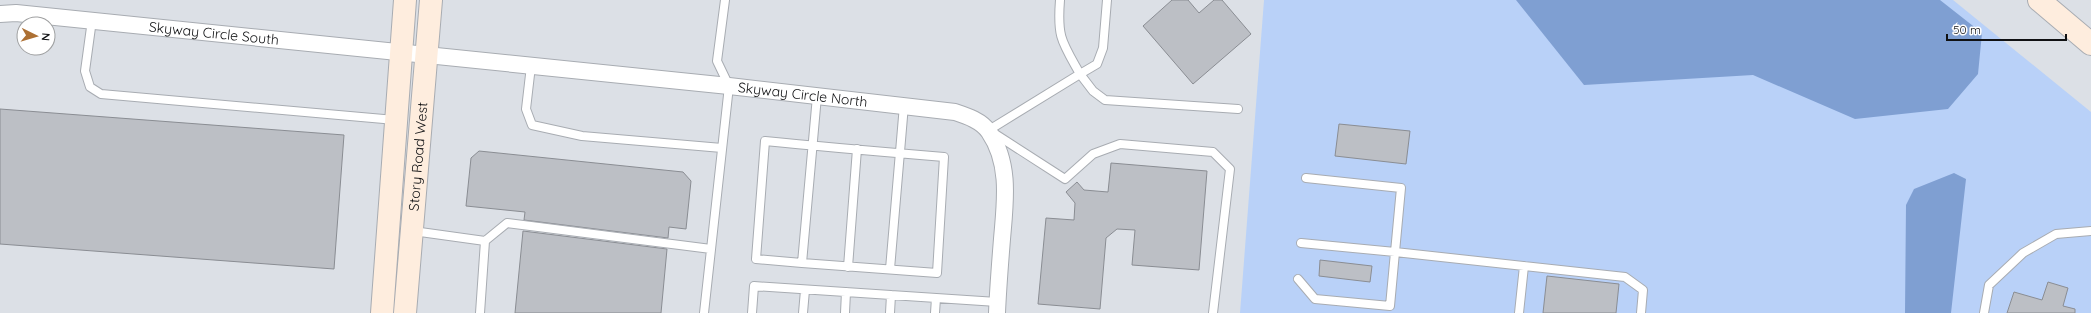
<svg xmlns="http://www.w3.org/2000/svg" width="2091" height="313" font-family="Quicksand,sans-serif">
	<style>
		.green { fill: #b9d1f8 }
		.forest { fill: #7f9fd2 }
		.building { fill: #bcbfc5; stroke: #8a8d93 }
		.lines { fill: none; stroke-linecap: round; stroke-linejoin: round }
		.lane-casing { stroke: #a8acb2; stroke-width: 10 }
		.street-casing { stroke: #a8acb2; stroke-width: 18 }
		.secondary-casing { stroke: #a8acb2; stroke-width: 24 }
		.lane { stroke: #fff; stroke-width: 8 }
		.street { stroke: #fff; stroke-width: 16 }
		.secondary { stroke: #feedde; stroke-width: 22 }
		.labels { text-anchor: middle; stroke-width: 3.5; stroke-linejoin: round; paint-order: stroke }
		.street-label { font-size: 14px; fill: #101113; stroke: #fff }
	</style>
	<rect width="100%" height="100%" fill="#dce0e6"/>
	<!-- green -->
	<path class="green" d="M1264,0h689l138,112v201h-851z"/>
	<!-- forest -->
	<path class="forest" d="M1516,0h424l42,33 -4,41 -30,35 -93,10 -102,-44 -169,10z
		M1954,173l12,6 -15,134h-46l1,-108 8,-16z"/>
	<!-- building -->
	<path class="building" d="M1172,0h16l11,13 15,-13h8l29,34 -58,50 -50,-58z
		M0,109l344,26 -10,134 -334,-25z
		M1339,124l71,7 -4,33 -71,-8z
		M479,151l204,21 8,9 -5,48 -17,-2 -1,11 -144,-18 1,-8 -59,-6 5,-48z
		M1111,163l96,8 -8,99 -67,-5 3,-35 -18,-1 -11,9 -6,71 -62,-5 8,-86 28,2 1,-17 -9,-11 11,-10 7,8 24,2z
		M523,231l144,18 -6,64h-146z
		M1320,260l52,6 -2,16 -51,-6z
		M1547,276l72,8 -3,29h-73z
		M2048,282l20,6 -5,18 12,3v4h-68l7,-21 28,8z"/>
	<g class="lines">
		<!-- lane casing -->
		<g class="lane-casing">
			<path id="lane" d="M1060,0c-3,38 2,42 20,74l-91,56 76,49 28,-25 27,-10 93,8 17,17 -17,144
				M1107,0l-4,48 -6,16 -17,10 13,17 12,9 133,9
				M92,20l-7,51 5,16 11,7 294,26
				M531,66l-5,43 6,16 50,11 140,12
				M413,231l72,10 22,-18 204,26
				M1301,243l94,9 6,-64 -95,-10
				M802,263l-46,-4 9,-118c59,6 119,11 179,16l-7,116 -135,-10 15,-167
				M848,267l9,-118
				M890,269l14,-164
				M1298,279l17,20 75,7 5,-54 230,25 18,13 -2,23
				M480,313l5,-72
				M704,313l25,-227 -12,-25 8,-61
				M752,313l2,-27 243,16
				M803,313l2,-23
				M845,313l1,-21
				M890,313l1,-18
				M935,313l1,-15
				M1519,313l5,-47
				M1984,313l5,-28 34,-32 33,-19 35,-3"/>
		</g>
		<!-- street casing -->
		<g class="street-casing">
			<g id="street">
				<path id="s1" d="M0,14l16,-1 713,73 226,26c12,4 27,9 34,20 22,32 16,71 13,107 -2,25 -4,49 -5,74"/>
			</g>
		</g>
		<!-- secondary casing -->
		<g class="secondary-casing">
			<g id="secondary">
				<path d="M2039,0l52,44"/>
				<path d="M382,313l23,-313"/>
				<path id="s2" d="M405,313l26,-313"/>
			</g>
		</g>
		<!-- lane -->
		<use href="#lane" class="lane"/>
		<!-- street -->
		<use href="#street" class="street"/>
		<!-- secondary -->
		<use href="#secondary" class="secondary"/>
	</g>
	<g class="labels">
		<!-- street labels -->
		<g class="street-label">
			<text dy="5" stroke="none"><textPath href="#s1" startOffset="215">Skyway Circle South</textPath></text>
			<text dy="5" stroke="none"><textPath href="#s1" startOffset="807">Skyway Circle North</textPath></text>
			<text dy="5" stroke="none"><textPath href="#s2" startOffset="157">Story Road West</textPath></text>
		</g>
	</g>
	<!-- north arrow -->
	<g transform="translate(36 36) rotate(95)"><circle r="19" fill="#ffffff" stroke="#9fa0a1"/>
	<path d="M0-3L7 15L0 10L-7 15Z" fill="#ad7033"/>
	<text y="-6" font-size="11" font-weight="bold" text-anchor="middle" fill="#101113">N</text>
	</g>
	<!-- scale -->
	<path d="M1947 34v6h119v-6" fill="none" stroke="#101113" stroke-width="2"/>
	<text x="1953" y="34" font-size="12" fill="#101113" stroke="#ffffff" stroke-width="3" paint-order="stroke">50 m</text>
</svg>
